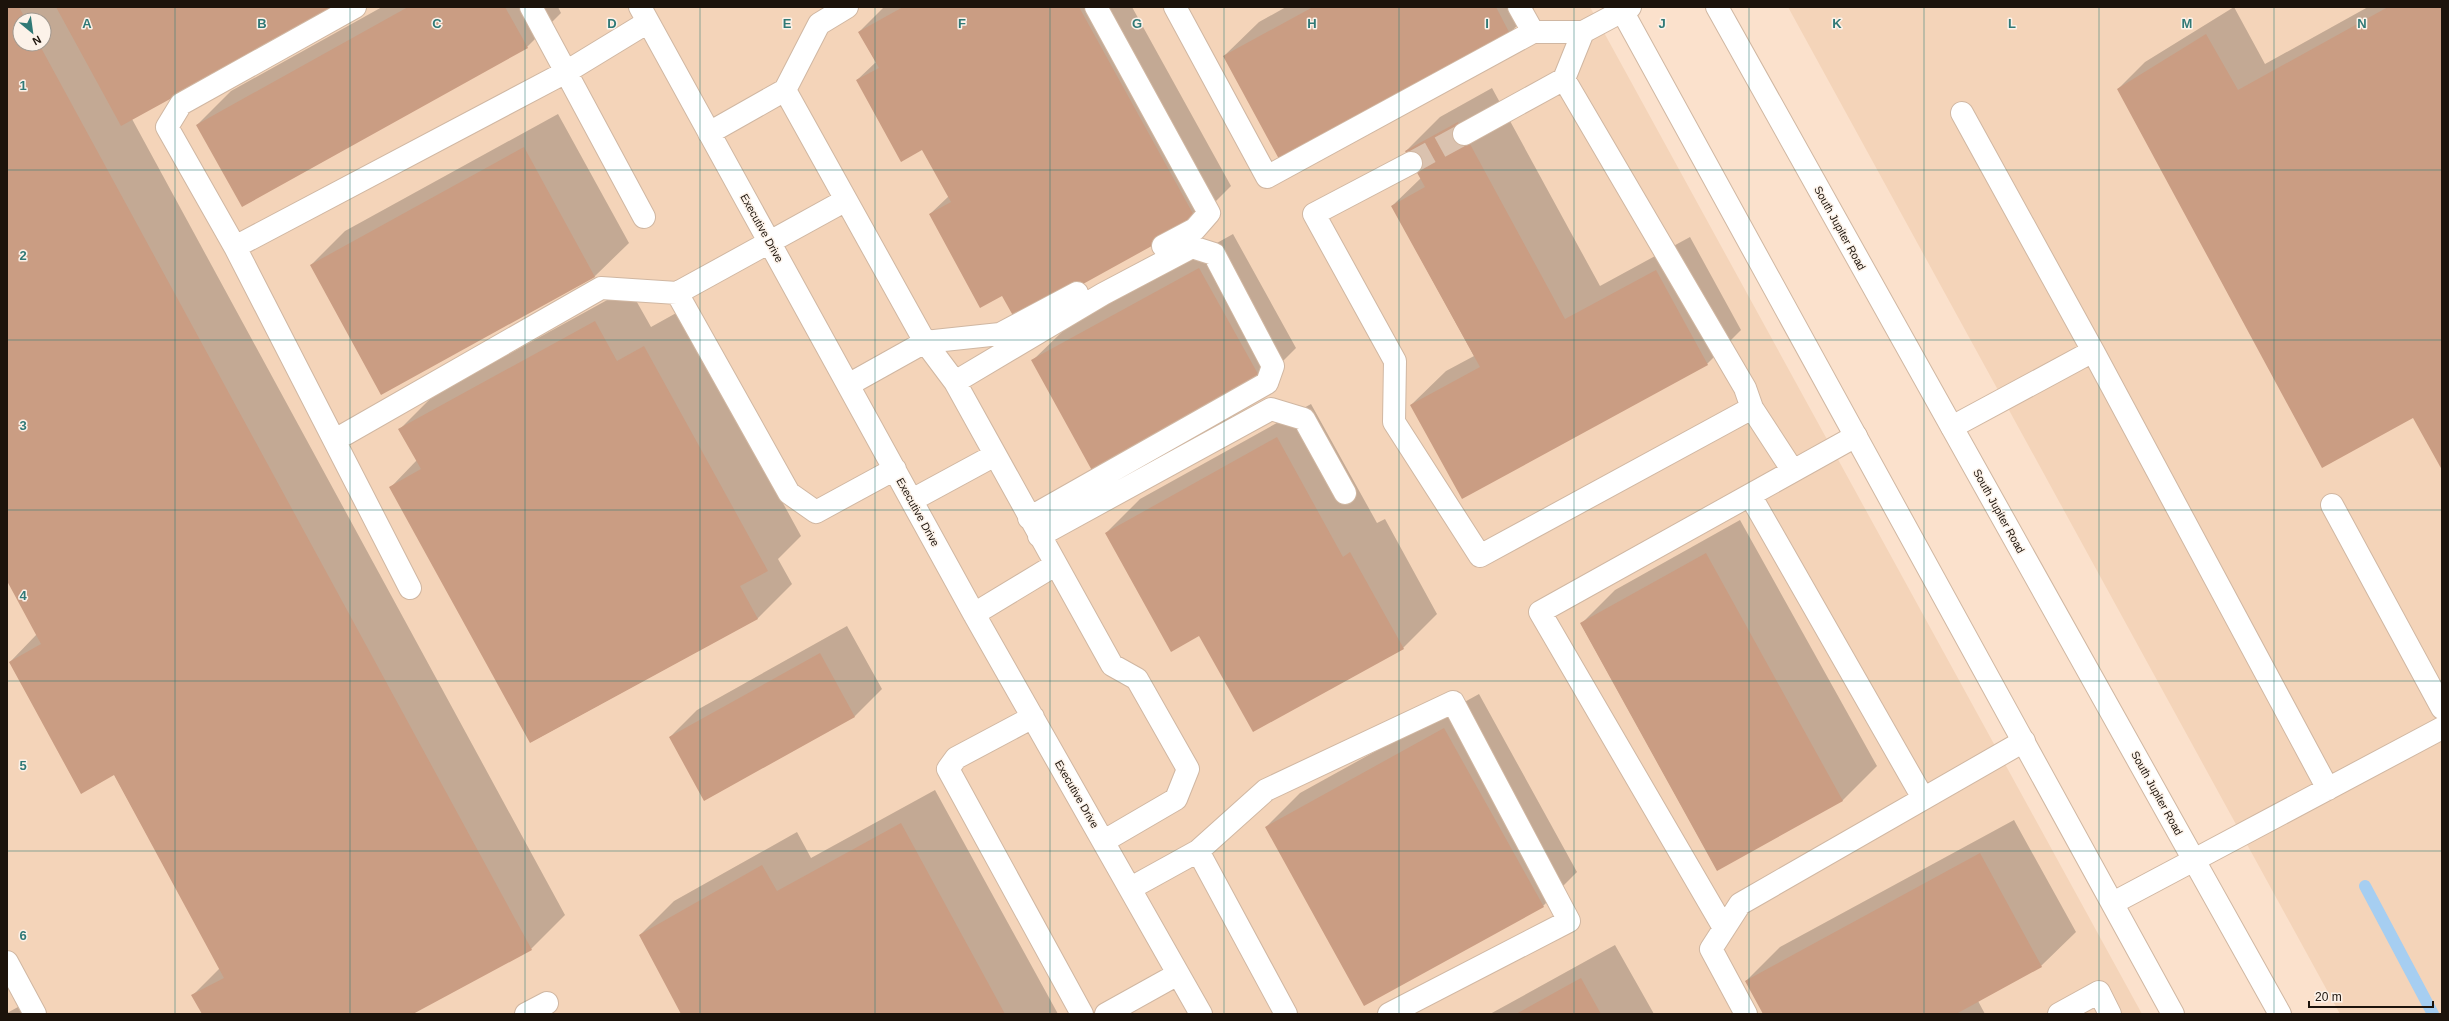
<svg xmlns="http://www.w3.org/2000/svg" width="2449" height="1021" font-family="Arial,sans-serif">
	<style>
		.built { fill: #f4d4b9; fill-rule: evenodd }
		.shadow { fill: #0003; fill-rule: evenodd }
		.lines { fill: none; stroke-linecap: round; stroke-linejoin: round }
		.stream { stroke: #a6cef1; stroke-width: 12 }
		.building { fill: #ca9d83 }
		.minor-tunnel { stroke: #dac2af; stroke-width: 22; stroke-dasharray: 22 11; stroke-linecap: butt }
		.minor-casing { stroke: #d0b7a2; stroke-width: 24 }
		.major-casing { stroke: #d0b7a2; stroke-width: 24 }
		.minor { stroke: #fff; stroke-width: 22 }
		.major { stroke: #fff; stroke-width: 22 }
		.grid { fill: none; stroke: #307976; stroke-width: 1; stroke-opacity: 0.55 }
		.labels { text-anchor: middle; stroke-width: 3; stroke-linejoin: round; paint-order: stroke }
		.street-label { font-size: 11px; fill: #1c130b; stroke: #fcf2e9 }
		.grid-label { font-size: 13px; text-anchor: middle; font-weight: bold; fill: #307976; stroke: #fcf2e9; stroke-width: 3; stroke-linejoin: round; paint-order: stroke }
	</style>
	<rect width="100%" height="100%" fill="#fbe1cc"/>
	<!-- built -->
	<path class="built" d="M7,7h1583l552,1007h-2135zM20,20h24v24h-24z
		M1788,7h654v1007h-102z"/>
	<!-- shadow -->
	<path class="shadow" d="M7,7h328l-203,112 433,796 -34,34 -120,65h-208l-10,-19 27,-27 -106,-194 -104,-112 27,-28 -30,-55zM20,20h24v24h-24z
		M382,7h176l3,6 -34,34 -330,78 34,-34z
		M884,7h248l99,179 -34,34 -195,74 -72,-80 19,-18 -27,-47 -65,-69 19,-18 -17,-30z
		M1286,7h249l-25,26 -286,23 35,-34z
		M2234,7l31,57 103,-57h74v461l-29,-52 -295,-327 27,-27z
		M1492,88l108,198 90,-49 51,93 -34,34 -296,41 35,-34 28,-15 -82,-150 29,-28 -15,-27 34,-34z
		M558,114l71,129 -35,34 -283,-12 34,-34z
		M1233,234l63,114 -34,34 -230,-21 35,-34z
		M629,288l22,39 27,-15 123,224 -23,23 14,25 -34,34 -227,124 -140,-255 26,-27 -17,-31 34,-34z
		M1311,404l66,119 8,-4 52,95 -34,34 -203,-13 -94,-102 34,-34z
		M1740,520l137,246 -34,34 -126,70 -136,-246 34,-34z
		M847,626l35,63 -27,27 -151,83 -34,-62 27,-27z
		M1479,694l98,178 -34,34 -277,-79 34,-34z
		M935,790l123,224h-375l-43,-79 34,-34 123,-69 14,26z
		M2014,820l62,112 -35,34 -63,35 7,13h-221l-18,-33 34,-34z
		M1615,945l39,69h-164z
		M18,1007l4,7h-15v-1z"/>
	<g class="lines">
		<!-- stream -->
		<path class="stream" d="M2365,886l68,128"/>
	</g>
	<!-- building -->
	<path class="building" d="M7,7h12l7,13h-6v24h19l493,906 -119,64h-211l-11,-19 33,-17 -110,-203 -33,19 -72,-132 32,-18 -34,-63z
		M56,7h281l-216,119z
		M408,7h97l23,41 -286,159 -46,-82z
		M903,7h176l118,214 -181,100 -14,-25 -22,12 -51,-94 22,-12 -29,-52 -21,12 -45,-82 23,-12 -21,-36z
		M1313,7h183l14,27 -231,125 -56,-103z
		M2388,7h54v463l-29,-52 -91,50 -205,-379 89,-55 32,56z
		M1458,122l107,197 91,-49 52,95 -246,134 -52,-94 70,-38 -89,-161 34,-19 -20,-36z
		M524,147l71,130 -214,118 -71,-130z
		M1199,268l64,115 -168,93 -64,-116z
		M595,321l22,40 27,-15 124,225 -28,15 18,33 -228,124 -141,-256 32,-18 -23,-40z
		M1277,437l66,120 7,-5 54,97 -151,83 -54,-96 -28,16 -66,-119z
		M1706,553l137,248 -126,70 -137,-248z
		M820,653l35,64 -151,84 -35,-64z
		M1444,728l100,179 -180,99 -99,-179z
		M901,823l104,191h-324l-42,-79 123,-70 15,26z
		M1980,853l62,114 -86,47h-193l-18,-33z
		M1581,978l20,36h-85z"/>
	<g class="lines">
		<!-- minor-tunnel -->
		<path class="minor-tunnel" d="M1411,163l53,-29"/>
		<!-- minor casing -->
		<g class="minor-casing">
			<path id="minor" d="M355,7l-174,97 -14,23 68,120 331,-175 -35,-65
				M640,7l334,607 227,400
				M1096,7l113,206 -14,16 -32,17
				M1175,7l92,170 266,-145
				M1519,7l14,25h50
				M1564,79l19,-47 47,-25
				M785,90l34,-66 28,-17
				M1962,113l131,238
				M709,133l76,-43 140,252 -77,43
				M1464,134l100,-55 181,309 7,20 41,63
				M1411,163l-97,51 81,147 -1,61 86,134 272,-148
				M846,200l-169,93 112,200 27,19 79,-43
				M644,217l-78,-145 82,-50
				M235,247l175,341
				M925,342l30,40 157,283 25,14 51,90 -12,30 -72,42
				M925,342l75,-8 77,-41
				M955,382l148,-88 89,-47 22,7 59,112 -6,17 -238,135
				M1952,427l141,-76 235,438
				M335,440l266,-152 76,5
				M1750,495l173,303
				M912,500l83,-45
				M2332,505l110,203
				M1039,536l232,-127 33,10 41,74
				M974,614l81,-49
				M1033,717l-77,41 -8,11 134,245
				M1198,851l88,163
				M2194,860l248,-132
				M1131,888l67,-37 68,-61 187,-88 116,219 -180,93
				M1724,928l-184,-316 316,-176
				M7,962l28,52
				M526,1014l21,-11
				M1106,1014l72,-40
				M1746,1014l-35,-65 29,-45 284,-163
				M2059,1014l40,-22 11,22"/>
		</g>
		<!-- major casing -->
		<g class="major-casing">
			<path id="major" d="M1620,7l553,1007
				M1717,7l563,1007
				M2113,903l81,-43"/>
		</g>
		<!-- minor -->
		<use href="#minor" class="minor"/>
		<!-- major -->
		<use href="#major" class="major"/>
	</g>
	<!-- grid -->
	<path class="grid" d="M175,7v1007M350,7v1007M525,7v1007M700,7v1007M875,7v1007M1050,7v1007M1224,7v1007M1399,7v1007M1574,7v1007M1749,7v1007M1924,7v1007M2099,7v1007M2274,7v1007M7,170h2435M7,340h2435M7,510h2435M7,681h2435M7,851h2435"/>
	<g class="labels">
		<!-- street labels -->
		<g class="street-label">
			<text transform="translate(762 228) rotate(61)" y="4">Executive Drive</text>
			<text transform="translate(1840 228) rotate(61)" y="4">South Jupiter Road</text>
			<text transform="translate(1999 511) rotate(61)" y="4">South Jupiter Road</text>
			<text transform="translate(918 512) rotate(61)" y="4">Executive Drive</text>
			<text transform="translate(2157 793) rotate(61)" y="4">South Jupiter Road</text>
			<text transform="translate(1077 794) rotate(60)" y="4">Executive Drive</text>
		</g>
	</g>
	<g class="grid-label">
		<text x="87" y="28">A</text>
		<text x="262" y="28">B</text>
		<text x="437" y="28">C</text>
		<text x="612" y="28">D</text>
		<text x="787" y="28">E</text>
		<text x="962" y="28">F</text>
		<text x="1137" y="28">G</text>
		<text x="1312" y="28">H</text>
		<text x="1487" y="28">I</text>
		<text x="1662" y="28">J</text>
		<text x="1837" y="28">K</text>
		<text x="2012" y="28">L</text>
		<text x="2187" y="28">M</text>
		<text x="2362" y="28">N</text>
		<text x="23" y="90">1</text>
		<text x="23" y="260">2</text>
		<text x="23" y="430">3</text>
		<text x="23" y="600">4</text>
		<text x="23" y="770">5</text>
		<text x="23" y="940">6</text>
	</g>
	<!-- border -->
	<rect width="2449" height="1021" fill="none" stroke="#1c130b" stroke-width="16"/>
	<!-- north arrow -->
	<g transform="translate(32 32) rotate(151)"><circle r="19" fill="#fcf2e9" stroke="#a29990"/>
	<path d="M0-3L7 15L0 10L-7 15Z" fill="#307976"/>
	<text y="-6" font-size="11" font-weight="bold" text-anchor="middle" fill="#1c130b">N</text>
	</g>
	<!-- scale -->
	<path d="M2309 1001v6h124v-6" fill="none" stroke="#1c130b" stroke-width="2"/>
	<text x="2315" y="1001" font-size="12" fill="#1c130b" stroke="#fcf2e9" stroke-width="3" paint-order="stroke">20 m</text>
</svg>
